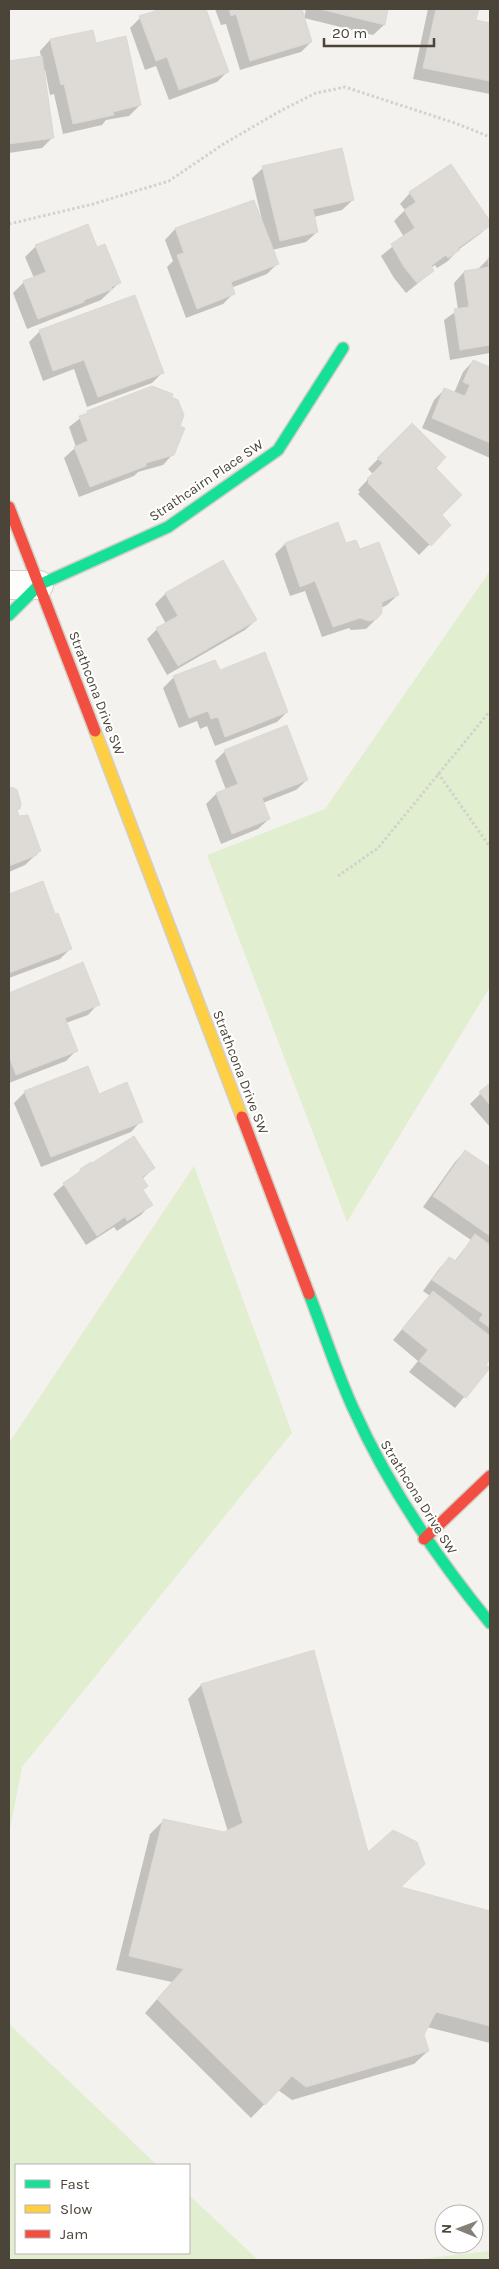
<svg xmlns="http://www.w3.org/2000/svg" width="499" height="2269" font-family="Karla,sans-serif">
	<style>
		.green { fill: #e1eecf }
		.shadow { fill: #0003 }
		.building { fill: #dedbd6; stroke: #dcd9d4 }
		.lines { fill: none; stroke-linecap: round; stroke-linejoin: round }
		.street-casing { stroke: #d2d0cb; stroke-width: 30 }
		.fast-casing { stroke: #d3cfc5; stroke-width: 14 }
		.slow-casing { stroke: #d3cfc5; stroke-width: 14 }
		.jam-casing { stroke: #d3cfc5; stroke-width: 14 }
		.path { stroke: #d3d2cc; stroke-width: 3; stroke-dasharray: 2.5 2.5; stroke-linecap: butt }
		.street { stroke: #fdfdfc; stroke-width: 28 }
		.fast { stroke: #16e098; stroke-width: 11 }
		.slow { stroke: #ffcf43; stroke-width: 11 }
		.jam { stroke: #f24e42; stroke-width: 11 }
		.labels { text-anchor: middle; stroke-width: 4; stroke-linejoin: round; paint-order: stroke }
		.street-label { font-size: 14px; fill: #4b4439; stroke: #fff }
	</style>
	<rect width="100%" height="100%" fill="#f4f2ee"/>
	<!-- green -->
	<path class="green" d="M490,571v416l-143,235 -140,-367 118,-46z
		M194,1166l98,267 -270,334 -13,67v-391z
		M9,2024l148,141h-141v88h173v-58l69,65h-249z
		M490,2251v9h-79z"/>
	<!-- shadow -->
	<path class="shadow" d="M165,9h40l22,63 -10,10 -48,18 -13,-34 -11,4 -15,-42 10,-10z
		M215,9h86l10,33 -10,10 -61,18 -14,-46 -5,1z
		M306,9h81l-3,16 -11,10 -69,-17z
		M428,9h50l-3,12 15,3v70l-77,-15z
		M50,40l45,4 45,61 -11,11 -23,4 -4,5 -39,9 -9,-40 -4,1 -5,-25 -2,1 10,66 -11,11 -33,5v-91l32,-5 -1,-6z
		M451,165l39,60 -10,9 -22,16 -10,11 -11,7 -2,-3 -4,3 2,3 -27,22 -12,-15 -13,-22 23,-19 -10,-16 11,-11 -5,-6 10,-11z
		M263,168l90,32 -11,10 -28,7 3,15 -11,10 -34,8 5,14 -10,10 -36,14 2,6 -10,10 -37,14 -19,-51 6,-6 -8,-21 10,-11 87,-9 -10,-42z
		M36,246l60,3 23,34 -18,17 -74,29 -14,-36 11,-11 10,-4 -9,-21z
		M488,259h2v94l-40,7 -6,-40 14,-10 -4,-27 10,-11 13,-2z
		M134,297l28,76 -10,10 -65,24 -13,-38 -31,12 -14,-39 10,-10z
		M473,361l17,8v89l-68,-30 12,-28 11,-11 9,4 9,-21z
		M171,398l8,29 -6,27 -10,11 -25,7 -4,4 -55,21 -15,-39 12,-11 -7,-20 19,-15z
		M412,425l22,43 6,47 9,10 -30,30 -61,-61 2,-2 -2,-2 15,-16 -5,-5z
		M285,544h60l14,7 39,44 -11,10 -6,3 -4,10 -11,11 -15,1 -2,-2 -27,9 -17,-46 -15,5 -15,-42z
		M222,562l34,58 -11,10 -78,45 -20,-36 10,-10 9,-5 -11,-20 10,-10z
		M219,672l68,40 -10,10 -62,24 -8,-20 -7,3 -3,-8 -18,7 -16,-40 11,-11z
		M225,751l82,29 -11,10 -33,13 6,16 -11,10 -37,15 -15,-40 10,-10 10,-4 -11,-29z
		M12,789l4,22 24,40 -15,14 -16,7v-82z
		M42,883l28,66 -10,10 -51,19v-82z
		M82,964l16,40 -10,11 -22,8 10,28 -10,10 -57,22v-89z
		M490,1084v43l-20,-23z
		M25,1092l73,3 43,26 -10,11 -90,35 -27,-64z
		M465,1151l25,17v190l-6,7 4,3 -33,40 -46,-36 9,-11 -25,-21 37,-44 -7,-5 16,-22 10,-11 5,4 17,-22 -48,-33 32,-45z
		M154,1168l-12,11v12l9,13 -10,11 -24,16 -3,-4 -28,18 -33,-51 28,-24z
		M313,1652l54,202 32,33 91,25v131l-63,-16 -4,8 5,16 -14,13 -122,36 -14,-10 -27,28 -106,-105 27,-31 -56,-12 34,-136 14,-14 60,14 4,-2 -40,-133 13,-14z"/>
	<!-- building -->
	<path class="building" d="M161,9h45l23,63 -50,18 -12,-33 -11,4 -17,-45z
		M229,9h73l10,33 -62,19 -14,-47 -5,2z
		M320,9h68l-3,16z
		M436,9h43l-3,11 14,3v58l-67,-13z
		M93,30l3,13 30,-7 15,69 -28,7 1,3 -41,9 -9,-40 -3,1 -11,-46z
		M42,56l12,82 -45,6v-83z
		M342,148l12,52 -41,9 5,23 -38,9 -18,-75z
		M451,164l39,57v5l-32,22 2,2 -12,8 -2,-3 -15,11 3,5 -17,12 -13,-16 -13,-23 24,-16 -11,-18 12,-8 -7,-10z
		M254,200l25,64 -48,18 4,12 -38,15 -20,-54 7,-2 -9,-25z
		M88,224l9,23 8,-3 16,39 -10,4 2,2 -29,11v2l-46,17 -15,-38 23,-9 -11,-27z
		M490,257v88l-30,5 -6,-41 15,-2 -5,-36 25,-4 -1,-9z
		M135,295l29,78 -66,24 -14,-37 -31,11 -14,-41z
		M473,360l17,7v76l-58,-25 12,-30 21,8 5,-11 -7,-3z
		M152,386l21,8 -1,3 6,3 6,15 -4,11 5,2 -11,27 -28,8v3l-56,21 -16,-40 14,-6 -9,-25 9,-3 -1,-2z
		M412,423l34,34 -10,11 26,27 -20,20 9,10 -20,21 -63,-63 1,-2 -2,-2 16,-16 -6,-5z
		M338,522l8,21 10,-3 4,9 19,-7 20,53 -17,7v11l-5,6 -8,2 -9,-3 -27,9 -18,-46 -15,6 -15,-44z
		M223,560l34,60 -79,46 -22,-38 22,-12 -13,-23z
		M265,652l23,60 -63,25 -7,-20 -7,2 -3,-8 -19,7 -16,-42 42,-16 5,10z
		M287,725l21,55 -46,18 8,21 -38,15 -16,-41 22,-9 -14,-34z
		M12,787l5,3 4,13 -1,6 -3,1 2,6 9,-1 13,36 -5,2 1,2 -28,11v-77z
		M43,881l12,33 3,-1 14,36 -63,24v-79z
		M83,962l17,43 -35,13 13,33 -62,24 -7,-19v-63z
		M88,1066l11,28 28,-12 16,40 -92,35 -27,-66z
		M490,1083v22l-11,-13z
		M134,1136l21,32 -13,9 6,9 -5,4 10,15 -26,16 -2,-4 -28,19 -34,-53 18,-12 -1,-2 11,-7 1,1z
		M465,1150l25,17v69l-57,-40z
		M475,1234l15,11v83l-11,-8 4,-6 -51,-34 17,-23 7,4z
		M433,1291l57,45v24l-4,5 4,3 -24,30 -47,-37 9,-11 -26,-21z
		M314,1650l54,202 25,-22 24,12 8,22 -24,23 89,24v115l-54,-14 -12,23 5,16 -123,36 -14,-11 -27,29 -108,-106 27,-30 -55,-13 34,-137 61,13 19,-9 -42,-139z"/>
	<g class="lines">
		<!-- street casing -->
		<g class="street-casing">
			<path id="street" d="M9,585h30"/>
		</g>
		<!-- fast casing -->
		<g class="fast-casing">
			<path id="fast" d="M9,615l30,-30 129,-58 110,-77 65,-102
				M309,1294c15,38 27,77 44,114 35,78 83,149 137,215"/>
		</g>
		<!-- slow casing -->
		<g class="slow-casing">
			<path id="slow" d="M95,731l147,386"/>
		</g>
		<!-- jam casing -->
		<g class="jam-casing">
			<path id="jam" d="M9,507l86,224
				M242,1117l67,177
				M424,1539l66,-63"/>
		</g>
		<!-- path -->
		<path class="path" d="M9,224l84,-20 76,-23 56,-38 57,-33 34,-17 29,-6 110,36 35,14
			M438,773l52,74
			M338,876l40,-28 112,-137"/>
		<!-- street -->
		<use href="#street" class="street"/>
		<!-- fast -->
		<use href="#fast" class="fast"/>
		<!-- slow -->
		<use href="#slow" class="slow"/>
		<!-- jam -->
		<use href="#jam" class="jam"/>
	</g>
	<g class="labels">
		<!-- street labels -->
		<g class="street-label">
			<text transform="translate(206 480) rotate(-34)" y="5">Strathcairn Place SW</text>
			<text transform="translate(97 693) rotate(69)" y="5">Strathcona Drive SW</text>
			<text transform="translate(241 1072) rotate(69)" y="5">Strathcona Drive SW</text>
			<text transform="translate(419 1497) rotate(58)" y="5">Strathcona Drive SW</text>
		</g>
	</g>
	<!-- border -->
	<rect width="499" height="2269" fill="none" stroke="#4b4439" stroke-width="20"/>
	<!-- legend -->
	<rect x="15" y="2164" width="175" height="90" fill="#ffffff" stroke="#b7b4b0"/>
	<rect x="25" y="2180" width="25" height="8" fill="#16e098" stroke="#b7b4b0"/>
	<text x="60" y="2189" font-size="15" fill="#4b4439">Fast</text>
	<rect x="25" y="2205" width="25" height="8" fill="#ffcf43" stroke="#b7b4b0"/>
	<text x="60" y="2214" font-size="15" fill="#4b4439">Slow</text>
	<rect x="25" y="2230" width="25" height="8" fill="#f24e42" stroke="#b7b4b0"/>
	<text x="60" y="2239" font-size="15" fill="#4b4439">Jam</text>
	<!-- north arrow -->
	<g transform="translate(459 2229) rotate(271)"><circle r="24" fill="#ffffff" stroke="#b7b4b0"/>
	<path d="M0-4L9 19L0 12L-9 19Z" fill="#868178"/>
	<text y="-8" font-size="14" font-weight="bold" text-anchor="middle" fill="#4b4439">N</text>
	</g>
	<!-- scale -->
	<path d="M324 38v8h110v-8" fill="none" stroke="#4b4439" stroke-width="2.5"/>
	<text x="332" y="38" font-size="15" fill="#4b4439" stroke="#ffffff" stroke-width="4" paint-order="stroke">20 m</text>
</svg>
